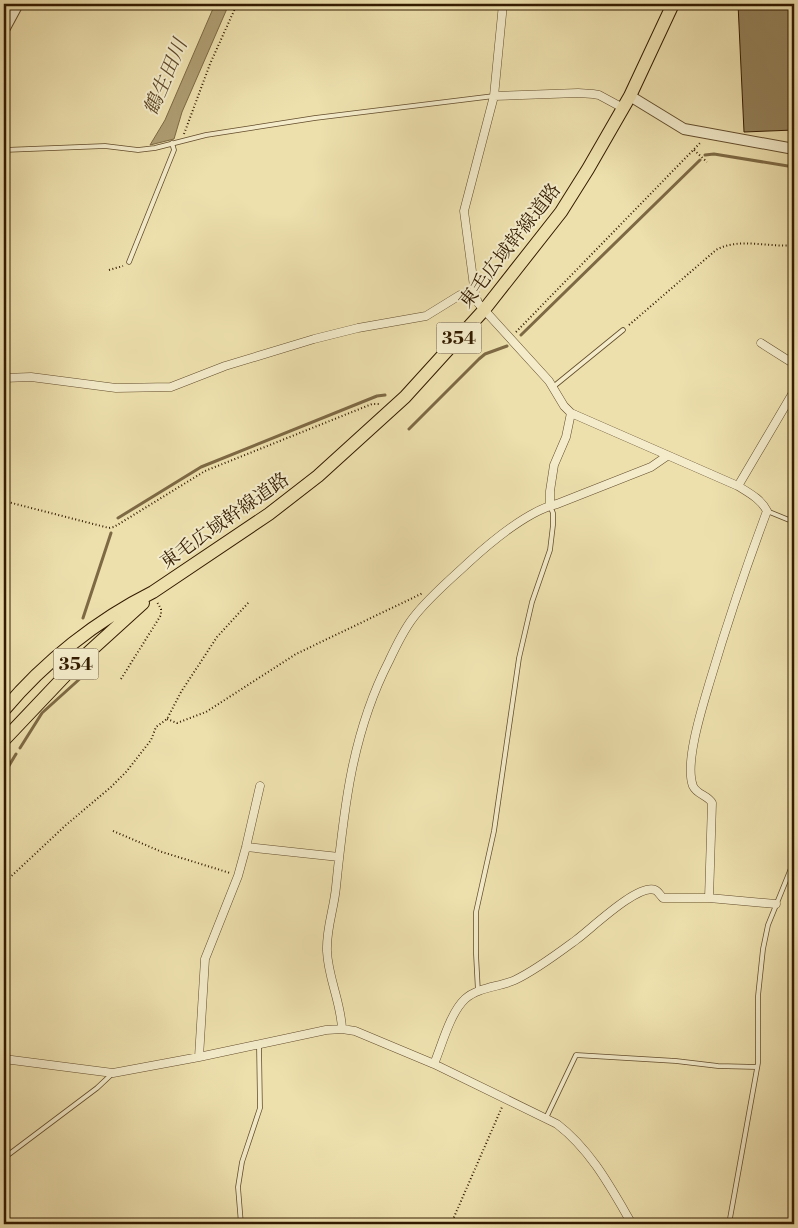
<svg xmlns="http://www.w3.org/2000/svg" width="798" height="1228" font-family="'Libre Bodoni','Noto Serif JP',serif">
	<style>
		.water { fill: #ae9d72; stroke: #7d6944 }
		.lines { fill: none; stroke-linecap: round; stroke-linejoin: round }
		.stream { stroke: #7d6944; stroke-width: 3 }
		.building { fill: #94815a; stroke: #331b00 }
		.service-casing { stroke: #624c2b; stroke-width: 5.5 }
		.minor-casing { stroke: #624c2b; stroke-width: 9 }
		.tertiary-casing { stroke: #624c2b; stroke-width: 12 }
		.trunk-casing { stroke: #331b00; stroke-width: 14 }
		.path { stroke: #331b00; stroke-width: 2; stroke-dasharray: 1 2.5; stroke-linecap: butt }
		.service { stroke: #f3ebca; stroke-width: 4 }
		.minor { stroke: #f3ebca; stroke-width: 8 }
		.tertiary { stroke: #f3ebca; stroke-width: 10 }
		.trunk { stroke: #ede0ad; stroke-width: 12 }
		.labels { text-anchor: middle; stroke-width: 4; stroke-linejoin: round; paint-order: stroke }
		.shield { fill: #f3ebca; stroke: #6d593d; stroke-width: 1 }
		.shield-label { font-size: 18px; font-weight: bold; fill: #331b00 }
		.street-label { font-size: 19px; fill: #331b00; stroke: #f3ebca }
		.water-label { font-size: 20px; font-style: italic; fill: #5e4828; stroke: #f3ebca }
	</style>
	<rect width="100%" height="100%" fill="#ede0ad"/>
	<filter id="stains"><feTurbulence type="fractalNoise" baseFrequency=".004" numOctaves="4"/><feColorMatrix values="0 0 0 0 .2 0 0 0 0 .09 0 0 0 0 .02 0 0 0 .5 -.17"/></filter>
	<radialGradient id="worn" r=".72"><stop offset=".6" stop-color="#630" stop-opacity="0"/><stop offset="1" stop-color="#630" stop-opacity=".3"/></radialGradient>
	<!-- water -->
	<path class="water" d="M215,4h14l-47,108 -8,27 -24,6 15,-25z"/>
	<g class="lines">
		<!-- stream -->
		<path class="stream" d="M705,155l9,-1 80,13
			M521,335l179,-175
			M409,429l70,-70 6,-5 22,-8
			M118,518l83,-51 176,-71 8,-1
			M83,618l28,-85
			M20,748l22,-35 52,-47
			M4,774l12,-20"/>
	</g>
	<!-- building -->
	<path class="building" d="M738,4h56v126l-50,2z"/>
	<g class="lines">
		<!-- service casing -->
		<g class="service-casing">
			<path id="service" d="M4,150l101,-4 33,4 17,-2 51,-13 109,-17 179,-22
				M129,262l43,-107 2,-5 -2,-7
				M553,387l70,-57
				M767,511l27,11
				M478,992l-2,-38v-42l18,-81 25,-173 13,-56 18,-52 3,-25v-12l-3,-7
				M546,1118l30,-63 100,6 42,5 39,1
				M4,1158l93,-70 16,-15
				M241,1224l-3,-37 4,-25 18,-54 -1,-63
				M729,1224l29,-161v-67l5,-47 5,-24 26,-64"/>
		</g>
		<!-- minor casing -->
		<g class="minor-casing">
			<path id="minor" d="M503,4l-9,92 -30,115 11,83 3,9 71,78 15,25 7,7 167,73c11,7 23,13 29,25 -21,56 -40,113 -57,170 -7,24 -26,82 -17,105 4,9 15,9 19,17l-3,95
				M494,96l84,-3 15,1 6,1 24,13
				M761,343l33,21
				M4,378l27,-1 85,11 55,-1 54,-21 89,-27 44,-11 68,-12 34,-21 15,-1
				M738,486l56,-95
				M550,506v-15l4,-26 12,-28 5,-24
				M246,847l93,10
				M342,1029c-1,-27 -14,-51 -15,-78 -1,-22 7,-42 9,-64 8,-79 16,-154 53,-226 7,-15 14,-30 24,-43 16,-21 37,-38 56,-56 23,-21 58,-51 88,-58l94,-37 16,-11
				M199,1057l6,-98 33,-83 8,-29 14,-61
				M4,1059l109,14 86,-16 127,-27 16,-1 13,2 79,33 123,60c34,26 54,64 75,100
				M434,1064c8,-19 16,-51 31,-65 13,-12 35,-12 50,-19 21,-10 42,-26 61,-40 14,-10 62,-57 79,-50 3,1 5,5 8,8h46l67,6"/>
		</g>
		<!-- tertiary casing -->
		<g class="tertiary-casing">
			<path id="tertiary" d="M4,30l14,-26
				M630,96l54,33 110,20"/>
		</g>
		<!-- trunk casing -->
		<g class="trunk-casing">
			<path id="trunk" d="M4,710c40,-48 93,-90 149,-118l116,-78 49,-38 87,-79 79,-87 77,-98 27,-43 42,-73 43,-92
				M4,740l74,-78 65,-59"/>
		</g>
		<!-- path -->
		<path class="path" d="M184,134l26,-70 27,-60
			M694,150l13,12
			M109,270l14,-4
			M629,325l87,-75c22,-13 54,-2 78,-5
			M516,332l185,-190
			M4,501l105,27 5,-1 91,-56 167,-67h9
			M121,679l40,-64v-6l-4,-7
			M167,719l10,4 29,-11 90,-58 127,-61
			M113,831l49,21 68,21
			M4,883l62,-58 45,-38 16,-16 24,-31 5,-13 11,-8 14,-27 36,-55 32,-35
			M451,1224l51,-117"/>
		<!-- service -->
		<use href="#service" class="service"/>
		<!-- minor -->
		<use href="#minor" class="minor"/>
		<!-- tertiary -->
		<use href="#tertiary" class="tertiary"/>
		<!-- trunk -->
		<use href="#trunk" class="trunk"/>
	</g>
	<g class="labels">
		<!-- shield labels -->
		<g class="shield">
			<rect x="436.5" y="322.5" width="45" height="31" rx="4"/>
			<rect x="53.5" y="648.5" width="45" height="31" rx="4"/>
		</g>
		<g class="shield-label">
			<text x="459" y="344">354</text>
			<text x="76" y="670">354</text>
		</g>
		<!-- street labels -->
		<g class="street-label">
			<text transform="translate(509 245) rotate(-52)" y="7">東毛広域幹線道路</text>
			<text transform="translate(224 520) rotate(-35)" y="7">東毛広域幹線道路</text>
		</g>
		<!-- water labels -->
		<g class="water-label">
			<text transform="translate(165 77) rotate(-67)" y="7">鶴生田川</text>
		</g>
	</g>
	<!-- margin -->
	<rect width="798" height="1228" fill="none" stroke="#ede0ad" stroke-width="20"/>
	<rect x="5" y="5" width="788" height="1218" fill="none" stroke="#331b00" stroke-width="2.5"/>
	<rect x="10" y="10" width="778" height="1208" fill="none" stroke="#331b00"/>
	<rect width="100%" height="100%" filter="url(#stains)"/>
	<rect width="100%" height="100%" fill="url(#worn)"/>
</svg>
